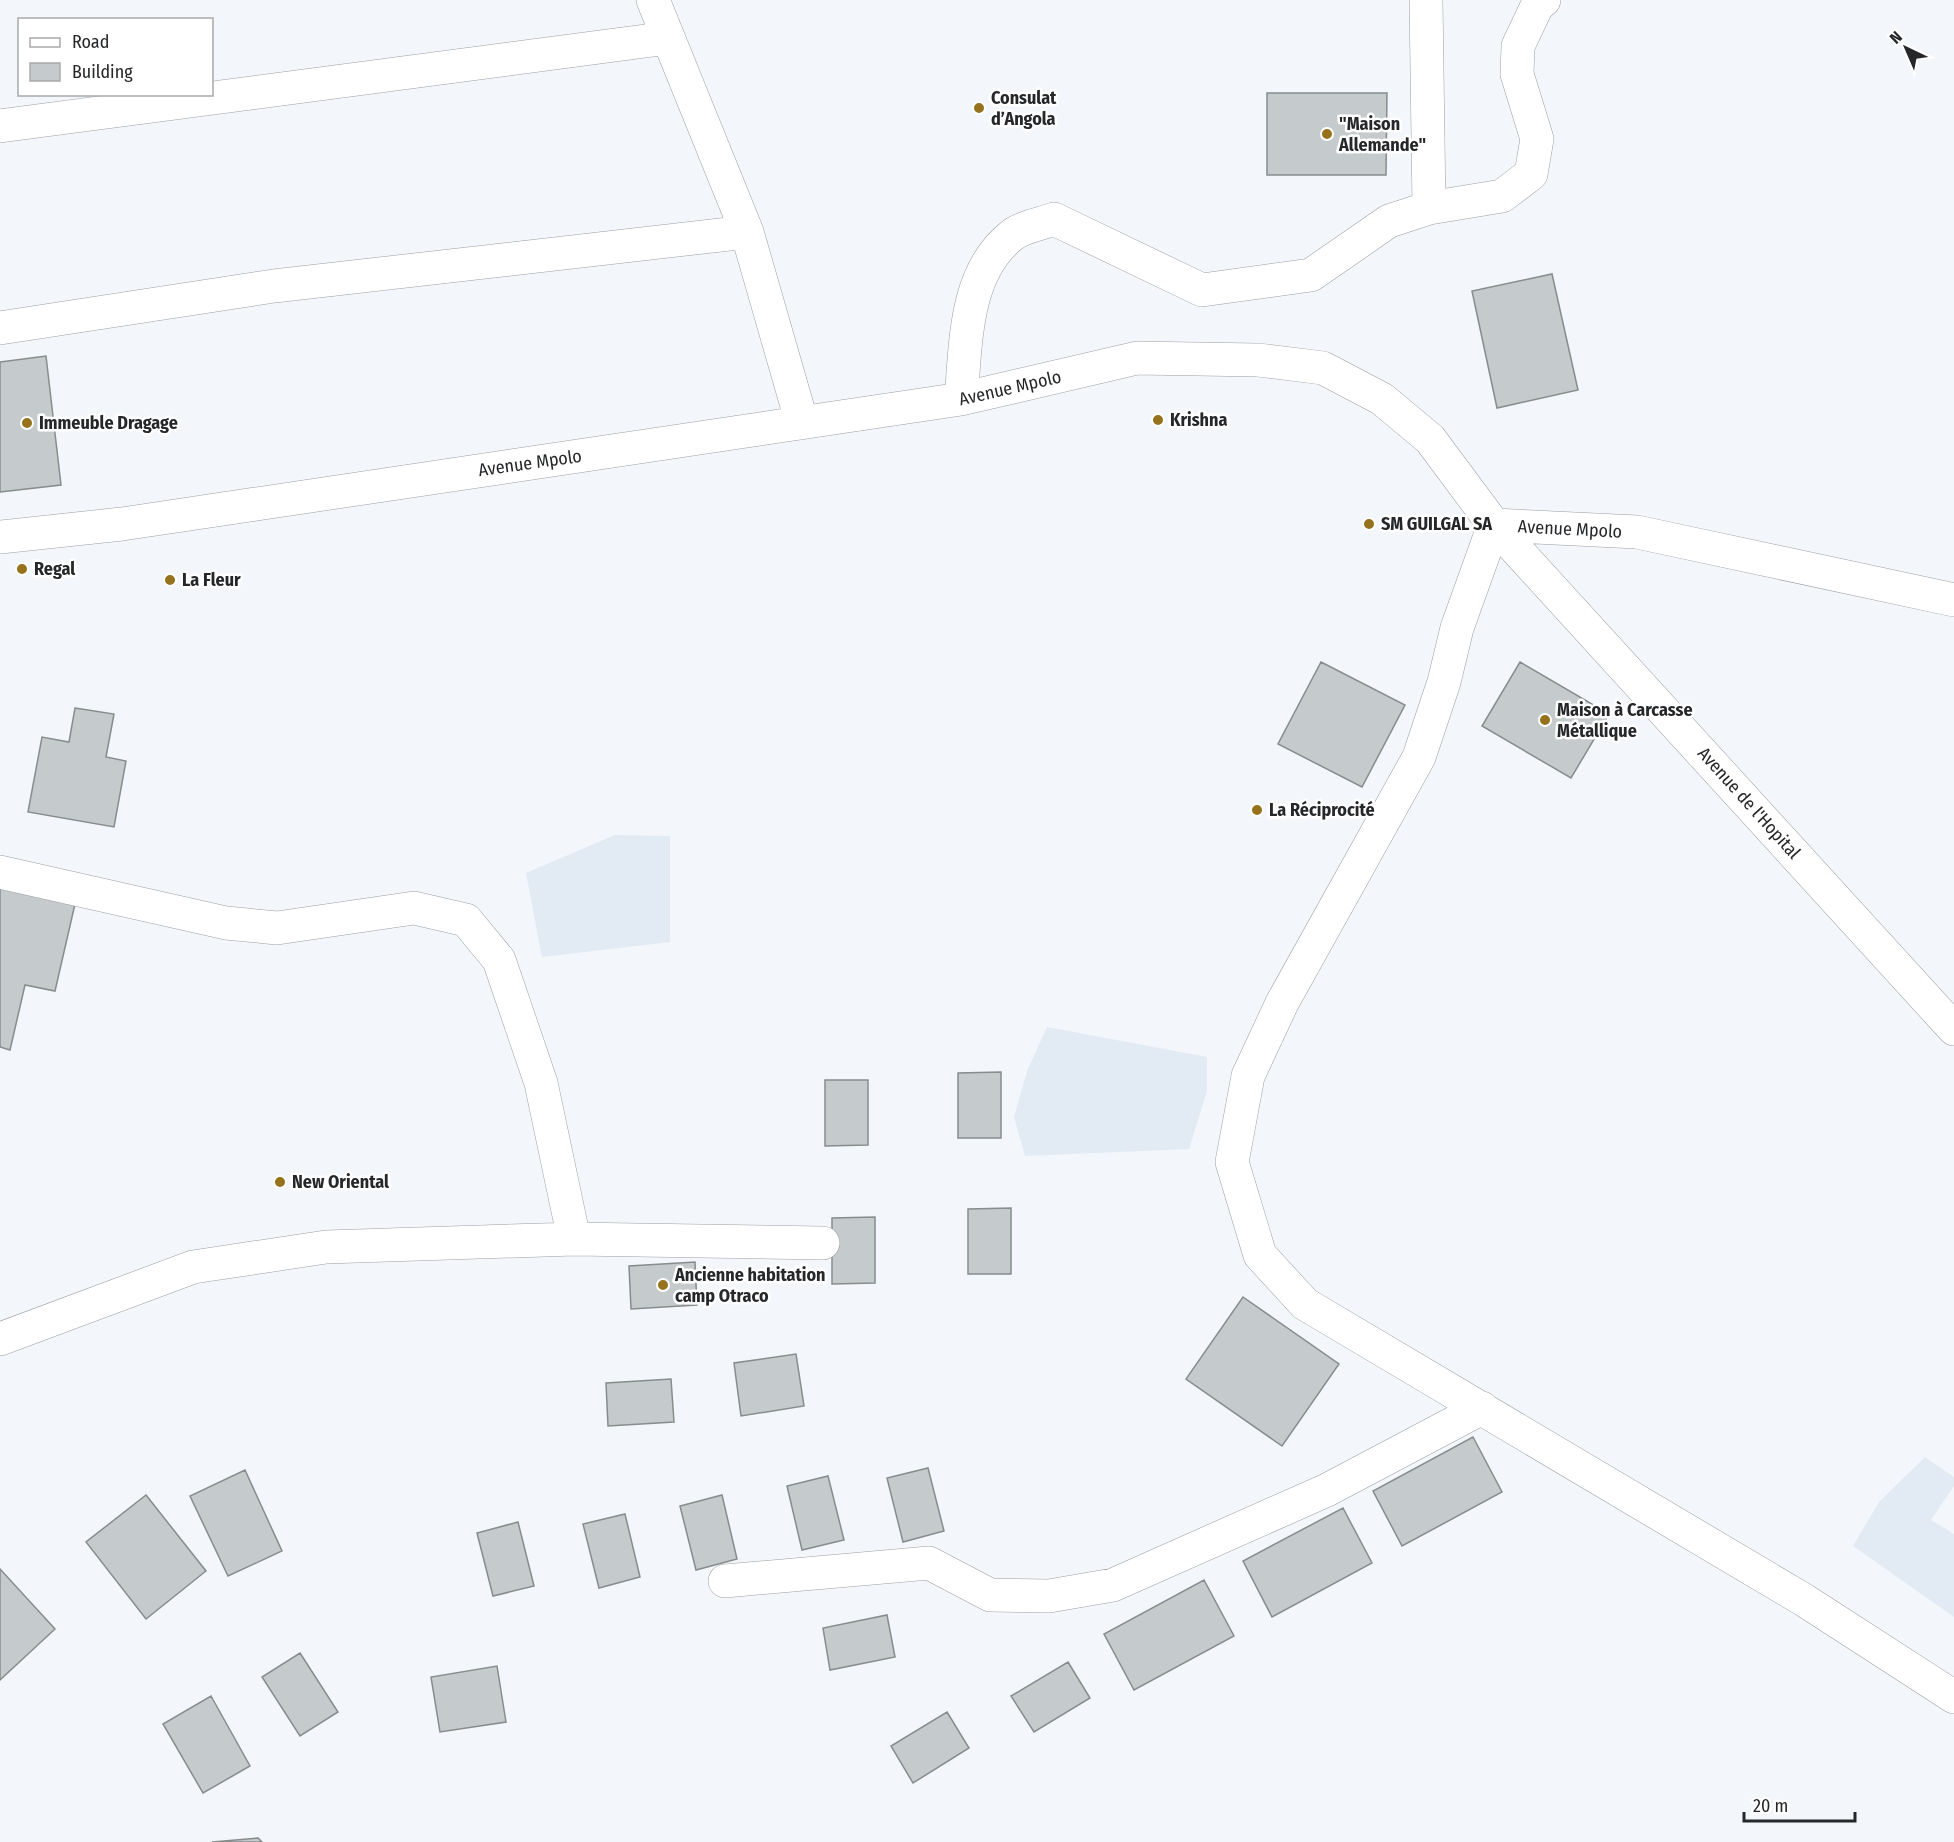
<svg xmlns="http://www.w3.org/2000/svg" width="1954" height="1842" font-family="'Fira Sans Condensed',sans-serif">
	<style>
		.built { fill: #e2ebf4 }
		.building { fill: #c5cacc; stroke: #878c8d; stroke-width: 1.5 }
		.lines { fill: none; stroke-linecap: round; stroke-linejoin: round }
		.minor-casing { stroke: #9ca0a3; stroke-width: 34 }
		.minor { stroke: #fff; stroke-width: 33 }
		.poi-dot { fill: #96721c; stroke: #fff; stroke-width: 2 }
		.labels { text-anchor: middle; stroke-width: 5; stroke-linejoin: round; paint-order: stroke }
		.poi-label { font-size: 18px; font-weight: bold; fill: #262729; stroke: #fff; text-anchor: start }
		.street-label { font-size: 18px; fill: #262729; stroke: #fff }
	</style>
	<rect width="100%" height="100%" fill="#f3f6fa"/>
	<!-- built -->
	<path class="built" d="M615,835l55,1v106l-128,15 -16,-84z
		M1047,1027l160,30v34l-18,58 -164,7 -11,-39 13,-46z
		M1925,1457l29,20v9l-23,34 23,14v83l-101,-71 26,-44z"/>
	<!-- building -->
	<path class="building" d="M1267,93h120l-1,82h-119z
		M1552,274l26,116 -81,18 -25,-117z
		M46,356l15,129 -61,7v-130z
		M1321,662l84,43 -43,82 -84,-43z
		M1520,662l89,52 -38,64 -89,-52z
		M75,708l39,6 -8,43 20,4 -12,66 -86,-15 14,-75 27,5z
		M0,888l75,16 -20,87 -30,-6 -15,65 -10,-3z
		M1001,1072v66h-43v-65z
		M825,1080h43v65l-43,1z
		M1011,1208v66h-43v-65z
		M875,1217v66l-43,1v-66z
		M695,1262l2,43 -66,4 -2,-43z
		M1243,1297l96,67 -57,82 -96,-67z
		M796,1354l8,52 -63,10 -7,-53z
		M671,1379l3,43 -66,4 -2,-43z
		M1473,1437l29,55 -100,54 -29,-55z
		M928,1468l16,63 -41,11 -16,-64z
		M245,1470l37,81 -54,25 -38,-80z
		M828,1476l16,64 -42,10 -15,-64z
		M146,1495l60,76 -60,48 -60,-77z
		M722,1495l15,64 -41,11 -16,-64z
		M1343,1508l29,55 -100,54 -29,-56z
		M625,1514l15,63 -41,11 -16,-64z
		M518,1522l16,64 -41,10 -16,-63z
		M0,1569l55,60 -55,51z
		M1204,1580l30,56 -100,54 -30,-56z
		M887,1615l8,42 -65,13 -7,-42z
		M300,1653l38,59 -38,24 -38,-59z
		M1068,1662l22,36 -56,34 -23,-36z
		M497,1666l9,56 -66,10 -9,-55z
		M211,1696l39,70 -47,27 -40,-69z
		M947,1712l22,36 -56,35 -22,-37z
		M258,1838l4,4h-50z"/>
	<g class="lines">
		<!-- minor casing -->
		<g class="minor-casing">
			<path id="minor" d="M653,0l94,232 55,191
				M0,126l668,-88
				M1429,208l73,-12 29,-22 6,-35 -20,-65 1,-28 19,-40 7,-6
				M0,328l274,-42 473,-54
				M961,399c5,-55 3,-125 50,-163 10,-9 30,-12 43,-17l148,71 109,-15 78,-54 40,-13 -3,-208
				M0,537l122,-13 839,-125 176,-41 121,2 65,8 59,31 48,40 64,86 143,7 317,68
				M0,872l226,51 51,5 137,-20 52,12 33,40 42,123 33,156
				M1954,1029l-460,-504 -37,103 -13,54 -25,75 -137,246 -34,73 -16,86 28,93 45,49 499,296 150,97
				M0,1339l193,-72 133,-20 248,-8 249,4
				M725,1581l204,-18 61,32 59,1 64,-11 214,-95 155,-82"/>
		</g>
		<!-- minor -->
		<use href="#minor" class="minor"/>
	</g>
	<!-- markers -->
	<g class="poi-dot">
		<circle cx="979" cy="108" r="6"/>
		<circle cx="1327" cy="134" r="6"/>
		<circle cx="1158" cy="420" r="6"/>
		<circle cx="27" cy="423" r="6"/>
		<circle cx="1369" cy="524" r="6"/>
		<circle cx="22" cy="569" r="6"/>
		<circle cx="170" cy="580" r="6"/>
		<circle cx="1545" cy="720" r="6"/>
		<circle cx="1257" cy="810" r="6"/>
		<circle cx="280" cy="1182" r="6"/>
		<circle cx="663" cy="1285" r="6"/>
	</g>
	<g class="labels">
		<!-- poi labels -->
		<g class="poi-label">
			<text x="991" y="104">Consulat<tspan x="991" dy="21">d’Angola</tspan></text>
			<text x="1339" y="130">"Maison<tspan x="1339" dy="21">Allemande"</tspan></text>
			<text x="1170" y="426">Krishna</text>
			<text x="39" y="429">Immeuble Dragage</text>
			<text x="1381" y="530">SM GUILGAL SA</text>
			<text x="34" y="575">Regal</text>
			<text x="182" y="586">La Fleur</text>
			<text x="1557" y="716">Maison à Carcasse<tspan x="1557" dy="21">Métallique</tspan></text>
			<text x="1269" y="816">La Réciprocité</text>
			<text x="292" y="1188">New Oriental</text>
			<text x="675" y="1281">Ancienne habitation<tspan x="675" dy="21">camp Otraco</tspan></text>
		</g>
		<!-- street labels -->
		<g class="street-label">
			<text transform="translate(1010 388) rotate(-13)" y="6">Avenue Mpolo</text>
			<text transform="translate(530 463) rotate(-8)" y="6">Avenue Mpolo</text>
			<text transform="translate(1570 529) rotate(3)" y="6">Avenue Mpolo</text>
			<text transform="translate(1749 803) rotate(48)" y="6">Avenue de l'Hopital</text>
		</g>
	</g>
	<!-- legend -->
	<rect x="18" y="18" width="195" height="78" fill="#ffffff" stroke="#a8a9a9" stroke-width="1.5"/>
	<rect x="30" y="38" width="30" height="9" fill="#ffffff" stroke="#a8a9a9" stroke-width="1.5"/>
	<text x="72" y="48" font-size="18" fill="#262729">Road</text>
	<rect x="30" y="63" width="30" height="18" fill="#c5cacc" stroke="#a8a9a9" stroke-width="1.5"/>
	<text x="72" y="78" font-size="18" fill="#262729">Building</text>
	<!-- north arrow -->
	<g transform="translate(1906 48) rotate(316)" stroke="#ffffff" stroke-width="4.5" paint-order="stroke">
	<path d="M0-4.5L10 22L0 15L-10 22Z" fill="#262729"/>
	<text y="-9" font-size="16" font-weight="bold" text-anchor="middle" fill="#262729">N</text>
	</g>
	<!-- scale -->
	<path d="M1744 1812v9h111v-9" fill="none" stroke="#262729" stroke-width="3"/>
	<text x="1753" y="1812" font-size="18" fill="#262729" stroke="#ffffff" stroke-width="4.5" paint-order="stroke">20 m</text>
</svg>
